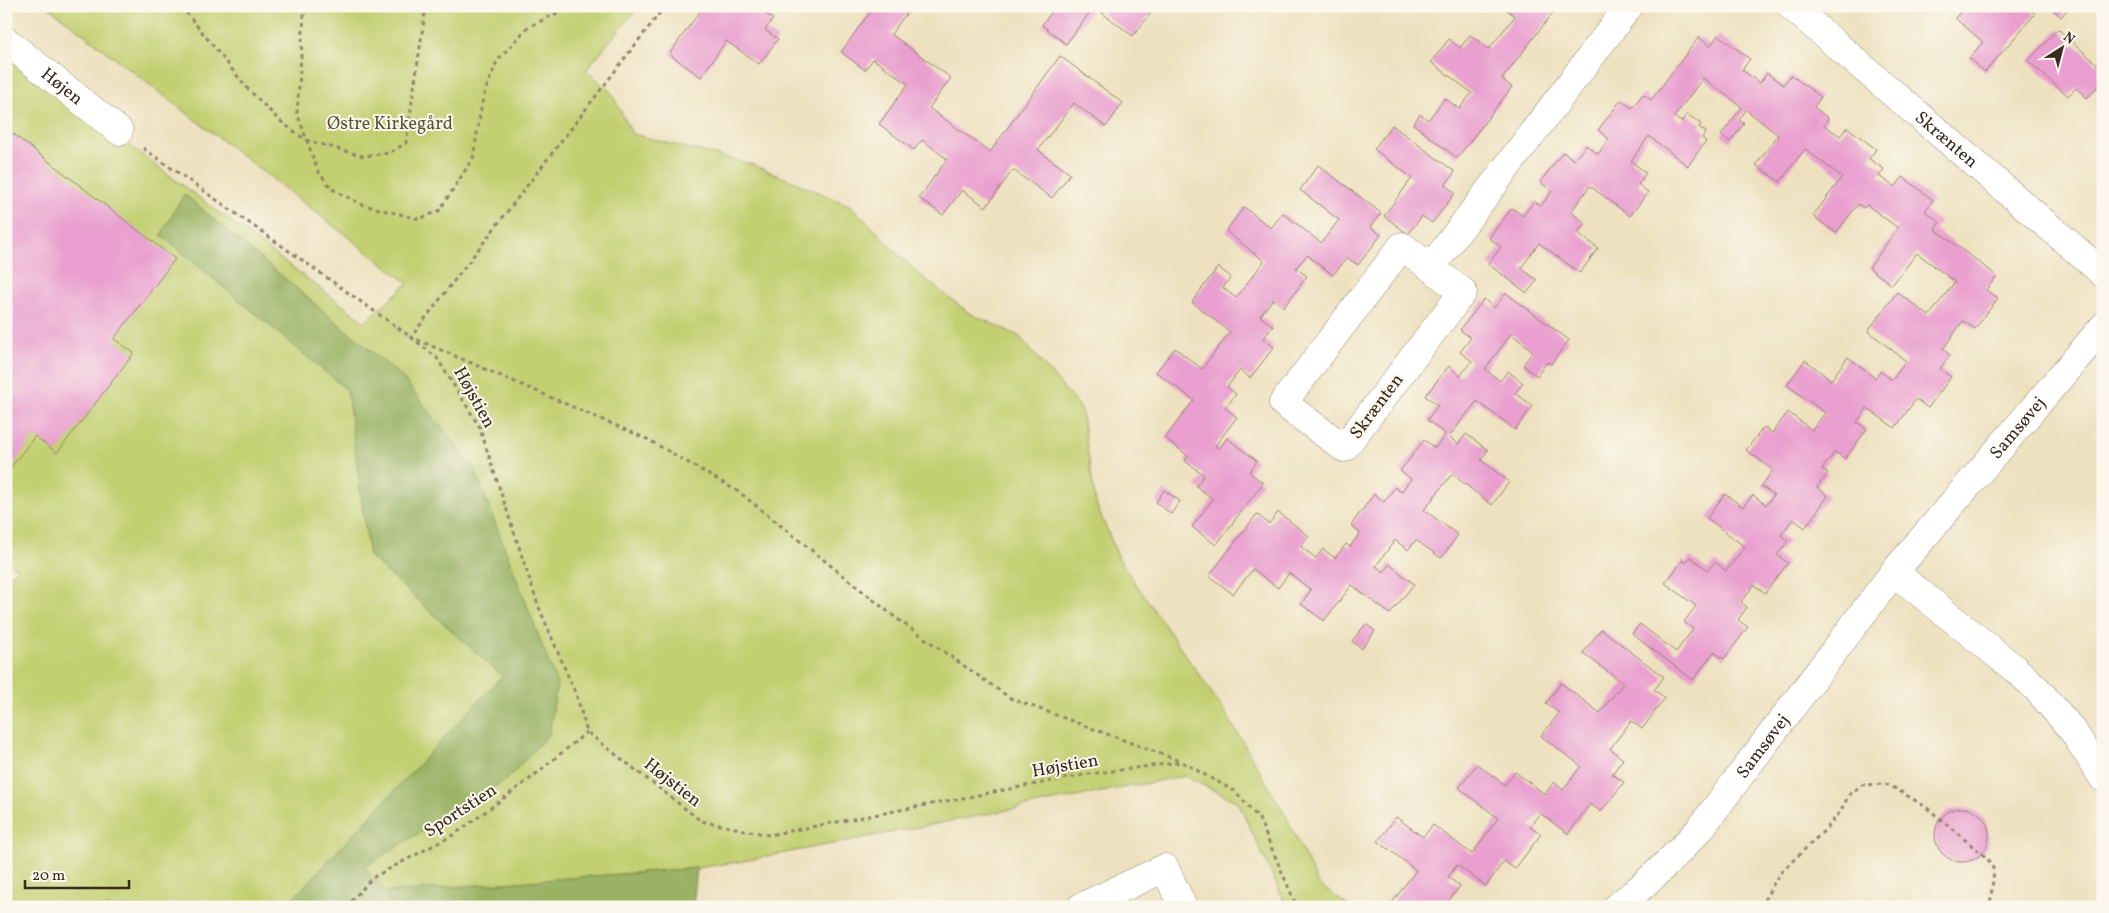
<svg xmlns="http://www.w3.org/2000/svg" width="2109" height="913" font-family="Vollkorn,serif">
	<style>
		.green { fill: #c3d072; stroke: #7f7d48; fill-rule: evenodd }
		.forest { fill: #9ab264; stroke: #6a6e41 }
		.building { fill: #e99fcf }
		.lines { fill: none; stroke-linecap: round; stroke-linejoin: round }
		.minor-casing { stroke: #94866f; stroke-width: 29 }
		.path { stroke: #94866f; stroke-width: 3; stroke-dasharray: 4 4; stroke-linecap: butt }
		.minor { stroke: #fff; stroke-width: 28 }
		.labels { text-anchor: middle; stroke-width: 4; stroke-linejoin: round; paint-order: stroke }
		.street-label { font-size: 18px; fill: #3b2a1e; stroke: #fbf7ec }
		.park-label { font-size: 18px; fill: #5d5433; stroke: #fbf7ec }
	</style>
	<rect width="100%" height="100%" fill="#fbf7ec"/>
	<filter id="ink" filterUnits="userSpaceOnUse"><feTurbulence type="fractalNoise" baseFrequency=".02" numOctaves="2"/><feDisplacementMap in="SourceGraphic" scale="10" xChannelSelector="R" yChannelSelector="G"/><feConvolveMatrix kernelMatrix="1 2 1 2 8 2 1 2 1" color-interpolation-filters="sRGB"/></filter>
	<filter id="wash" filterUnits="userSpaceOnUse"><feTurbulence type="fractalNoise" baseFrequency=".0096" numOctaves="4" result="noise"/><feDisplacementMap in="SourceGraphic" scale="20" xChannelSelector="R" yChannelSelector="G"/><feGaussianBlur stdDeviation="1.12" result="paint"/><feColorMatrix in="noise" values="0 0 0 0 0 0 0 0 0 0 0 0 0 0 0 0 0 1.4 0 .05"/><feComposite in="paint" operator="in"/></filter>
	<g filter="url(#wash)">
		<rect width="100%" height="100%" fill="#eee1c0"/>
		<!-- green -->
		<path class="green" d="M47,6h592l-53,64 25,22 21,42 122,31 97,41 64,65 54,42 50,23 62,73 15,95 24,57 105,151 61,104 32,68 32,23h-63l-49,-105 -54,-26 -446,86 -41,6 -56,4 -203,35h-432v-328l11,-10 -11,-9v-507l359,269 43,-39zM451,439l23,29 70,183z"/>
		<!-- forest -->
		<path class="forest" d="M184,194l218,183 72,91 83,216 -8,50 -42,45 -143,88 22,25 311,-24 -4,39h-408l217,-231 -133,-120 -22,-166 -186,-155z"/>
		<g id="blocks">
			<!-- building -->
			<path class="building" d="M704,6h69l-7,8 7,5 -8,11 13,9 -19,25 -33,-23 -25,36 -32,-23z
				M862,6h50l-21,28 60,44 -22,30 61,44 70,-96 63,47 -17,24 -32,-24 -36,47 32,24 -18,24 -39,-28 -27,37 -24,-17 -19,25 -24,-17 28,-39 -25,-19 -8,10 -35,-26 29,-40 -35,-25 -8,11 -24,-18 29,-40z
				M1056,6h86l9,7 -18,23 -39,-29 -28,37 -24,-19z
				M1502,6h48l5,4 -53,69 10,8 -55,71 -44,-34 7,-10 8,6 17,-22 14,11 13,-16 -41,-31 18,-23 11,9 10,-13 19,14 26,-33z
				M1966,6h61l8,8 -50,58 -16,-14 14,-16 -28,-24z
				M2049,6h21l-9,11z
				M2058,29l39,35 6,-7v24l-16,17 -11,-10 -8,8 -40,-35z
				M1718,35l32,24 -8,11 18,13 7,-10 16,12 8,-10 30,22 -7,10 14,11 -4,7 16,11 7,-9 29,22 -7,10 15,10 -5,7 16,11 8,-10 30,23 -8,11 15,11 -5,7 62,47 -11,14 12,8 -23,31 -12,-8 -20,28 7,6 -10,14 11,8 -23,31 -12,-9 -21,29 -28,-20 -10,14 10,7 -22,30 -10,-7 -13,17 6,4 -11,14 11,9 -23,32 -12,-9 -12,16 7,6 -11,14 11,8 -23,30 -11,-8 -13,17 6,5 -9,13 10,7 -24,32 -10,-7 -21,28 -61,-46 8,-10 36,28 17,-23 -9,-7 12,-16 -31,-23 18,-23 3,3 4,-6 18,13 7,-8 11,9 19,-24 -38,-29 18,-24 18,13 10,-12 13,10 8,-10 -13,-9 12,-16 -27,-20 18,-23 8,6 16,-21 24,18 13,-17 -38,-28 18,-25 26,20 17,-23 27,21 5,-7 12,9 14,-19 -38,-30 29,-39 32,24 26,-34 -38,-29 -25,32 -23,-17 29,-40 -31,-23 -3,3 -6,-4 -22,29 -23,-17 29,-39 -37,-28 -25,33 -24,-17 22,-30 -32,-25 -7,10 5,4 -14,18 -9,-7 21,-28 -39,-29 -29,39 7,5 6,-8 14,10 -2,3 7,5 -4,6 4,3 -18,25 -39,-30 -18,25 15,12 -8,11 10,8 -18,24 -40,-30 -19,26 14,11 -7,10 20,15 -18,25 -41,-30 -18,25 16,12 -10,13 -39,-29 13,-17 -12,-9 23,-30 11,8 11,-15 7,5 11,-15 -12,-9 23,-30 11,8 12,-15 12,9 11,-15 -11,-9 23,-30 11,8 11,-14 8,6 48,-63 11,9z
				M1392,125l63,47 -10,13 10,8 -23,30 -10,-7 -14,18 -24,-18 28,-38 -38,-29z
				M12,133l163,126 -61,80 20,14 -77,100 -22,-17 -29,38v-334z
				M1318,165l63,48 -11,14 11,8 -23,30 -11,-7 -14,17 -26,-20 -11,13 11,8 -23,31 -11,-8 -13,17 13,10 -10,13 11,8 -24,31 -10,-8 -13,17 9,7 -11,14 12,9 -22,29 4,3 8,-11 30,23 -8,11 14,11 -47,62 -24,-18 21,-28 -17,-13 8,-11 -19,-14 3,-5 -23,-18 29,-38 -38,-28 19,-24 27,21 28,-37 -38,-30 26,-35 13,10 -8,11 13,10 28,-37 -38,-30 18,-24 27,21 12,-15 38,30 18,-23 -39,-30z
				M1506,293l63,47 -18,24 -4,-2 -10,14 -14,-11 10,-14 -22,-17 -26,35 15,12 8,-10 15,12 -8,10 18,13 -18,24 -38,-29 -28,36 9,7 8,-10 22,16 -7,10 28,22 -17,23 -40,-31 -28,36 34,25 -17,23 -25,-18 -8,10 -13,-10 -19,26 8,6 5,-8 25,20 -24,30 -38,-29 -28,36 -23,-17 10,-14 -22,-17 -11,15 -25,-19 -20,25 -24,-18 48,-62 12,10 9,-12 31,24 -8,11 15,11 7,-9 12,9 11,-14 4,3 10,-14 -9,-8 23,-31 10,8 11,-15 6,5 10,-13 -11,-8 24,-31 11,8 10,-14 -18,-14 11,-15 -13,-9 24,-30 11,10 12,-15 -12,-9 11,-14 -11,-8 24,-31 10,9z
				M1164,490l16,11 -9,13 -15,-12z
				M1366,624l9,7 -13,18 -10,-8z
				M1601,629l63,48 -10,13 11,8 -23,31 -11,-8 -21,28 13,10 -11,15 12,8 -23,30 -11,-8 -22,30 -28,-21 -10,13 11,8 -26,35 -11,-8 -18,25 -29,-21 -9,12 12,9 -16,21h-55l27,-37 -38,-29 18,-24 27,20 10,-12 39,29 26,-36 -39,-30 18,-24 28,21 10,-13 30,22 9,-12 9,8 18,-24 -40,-30 18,-23 -13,-10 15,-20 39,30 23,-30 -40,-30z
				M1935 835a27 27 0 1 1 54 0a27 27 0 1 1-54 0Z"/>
		</g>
	</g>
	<g filter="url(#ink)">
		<use href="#blocks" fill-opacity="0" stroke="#94866f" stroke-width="1"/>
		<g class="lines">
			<!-- minor casing -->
			<g class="minor-casing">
				<g id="minor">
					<path id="s1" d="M1791,6l312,267"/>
					<path id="s2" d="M6,41l113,90"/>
					<path d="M1402,246l61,46 -119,156 -61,-45z"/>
					<path d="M1431,267l198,-261"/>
					<path d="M1894,572l121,97 22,20 36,42 30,47"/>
					<path d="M1081,907l84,-39 18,39"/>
					<path id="s3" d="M1617,907c29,-23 57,-49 82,-77l195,-258 209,-245"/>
				</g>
			</g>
			<!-- path -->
			<path class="path" d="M181,6l66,82 33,33 26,19 57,16 26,-3 17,-10 20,-137
				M303,6l1,9 -7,98 21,58 14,18 31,16 56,14 20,-8 34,-53 10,-61 14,-36 31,-34 38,-18 10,-3
				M665,6l-254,331 236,102 92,53 157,126 114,80 170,63
				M143,148l268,189 26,21 42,68 59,179 39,92 10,35 114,89 68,14 320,-61 93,-12 54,30 23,27 38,88
				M346,907l26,-29 83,-44 76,-56 56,-46
				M1760,907l20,-34 46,-44 14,-17 9,-17 13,-10 23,-1 6,2 35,21 62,52 6,11 -4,37"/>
			<!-- minor -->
			<use href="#minor" class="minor"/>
		</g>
	</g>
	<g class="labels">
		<!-- street labels -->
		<g class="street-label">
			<text dy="6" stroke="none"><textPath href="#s2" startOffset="72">Højen</textPath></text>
			<text dy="6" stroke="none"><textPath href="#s1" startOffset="205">Skrænten</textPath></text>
			<text transform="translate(475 397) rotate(61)" y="6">Højstien</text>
			<text transform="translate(1376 406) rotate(-53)" y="6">Skrænten</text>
			<text dy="6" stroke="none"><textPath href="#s3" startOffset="626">Samsøvej</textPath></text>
			<text dy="6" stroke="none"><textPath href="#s3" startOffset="218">Samsøvej</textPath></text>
			<text transform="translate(1065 765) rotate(-10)" y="6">Højstien</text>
			<text transform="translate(673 782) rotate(38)" y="6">Højstien</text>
			<text transform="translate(460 810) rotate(-33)" y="6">Sportstien</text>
		</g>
		<!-- park labels -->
		<g class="park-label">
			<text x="390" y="129">Østre Kirkegård</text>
		</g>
	</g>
	<!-- margin -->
	<rect width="2109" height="913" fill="none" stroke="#fbf7ec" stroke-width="25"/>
	<!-- north arrow -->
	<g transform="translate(2062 48) rotate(36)" stroke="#fbf7ec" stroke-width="4" paint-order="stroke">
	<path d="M0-4L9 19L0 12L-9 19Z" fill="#3b2a1e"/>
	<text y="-8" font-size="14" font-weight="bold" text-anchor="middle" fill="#3b2a1e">N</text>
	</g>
	<!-- scale -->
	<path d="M25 880v8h104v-8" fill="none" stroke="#3b2a1e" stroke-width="2.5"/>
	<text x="32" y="880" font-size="15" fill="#3b2a1e" stroke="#fbf7ec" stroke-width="4" paint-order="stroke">20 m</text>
</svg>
